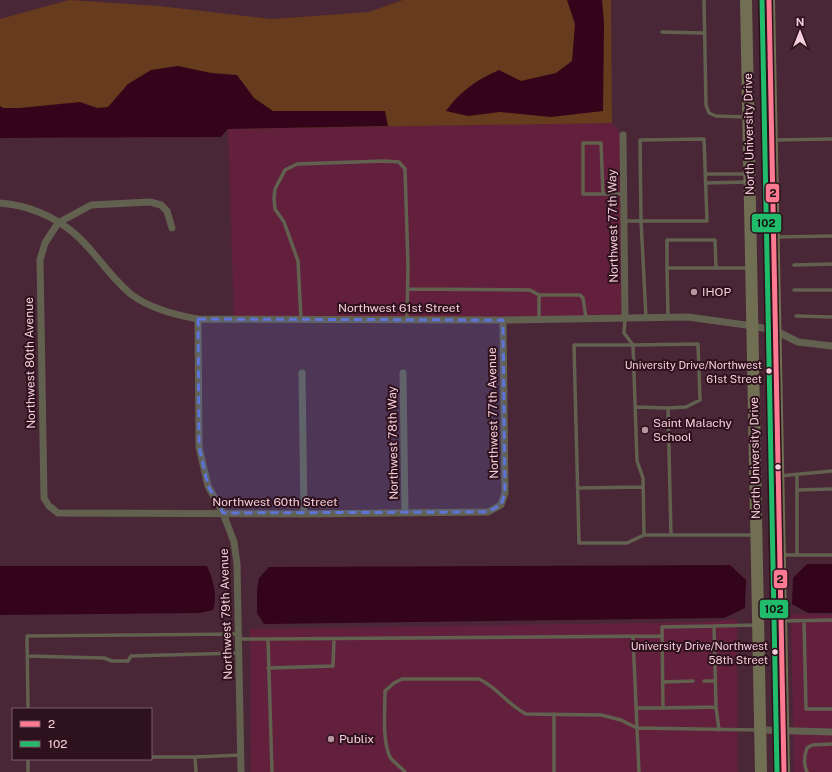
<svg xmlns="http://www.w3.org/2000/svg" width="832" height="772" font-family="'Public Sans',sans-serif">
	<style>
		.built { fill: #62203d }
		.green { fill: #673b1d }
		.water { fill: #34041b }
		.lines { fill: none; stroke-linecap: round; stroke-linejoin: round }
		.service { stroke: #62604f; stroke-width: 3.5 }
		.minor { stroke: #62604f; stroke-width: 7 }
		.primary { stroke: #706f53; stroke-width: 12 }
		.bus-1-casing { stroke: #2d111c; stroke-width: 8 }
		.bus-2-casing { stroke: #2d111c; stroke-width: 8 }
		.bus-1 { stroke: #fe7a93; stroke-width: 5 }
		.bus-2 { stroke: #20bc6c; stroke-width: 5 }
		.marked { fill: #5e74d9; fill-opacity: 0.2; stroke: #5e74d9; stroke-width: 3; stroke-dasharray: 8 5; stroke-linejoin: round }
		.poi-dot { fill: #ba94a1; stroke: #2d111c; stroke-width: 1.5 }
		.bus-dot { fill: #f7cedb; stroke: #2d111c; stroke-width: 1.5 }
		.labels { text-anchor: middle; stroke-width: 4; stroke-linejoin: round; paint-order: stroke }
		.bus-label { font-size: 11px; fill: #f7cedb; stroke: #2d111c; text-anchor: end }
		.street-label { font-size: 12px; fill: #f7cedb; stroke: #2d111c }
		.poi-label { font-size: 12px; fill: #f7cedb; stroke: #2d111c; text-anchor: start }
		.line-badge { stroke: #2d111c; stroke-width: 1.5 }
		.pale-badge-label { font-size: 11px; text-anchor: middle; font-weight: bold; fill: #111 }
	</style>
	<rect width="100%" height="100%" fill="#4a2736"/>
	<!-- built -->
	<path class="built" d="M612,123l11,12 2,182 -391,2 -6,-190z
		M791,614l41,1v157h-38z
		M737,619l1,153h-487l-1,-143 455,-7z"/>
	<!-- green -->
	<path class="green" d="M69,0l90,6 113,13 97,-7 34,-12h208l1,123 -384,6 -7,8 -221,1v-119z"/>
	<!-- water -->
	<path class="water" d="M567,0h35l2,23 -1,88 -52,6 -51,-5 -32,4 -22,-5c14,-20 31,-31 53,-41l22,11 35,-8 16,-12 3,-37z
		M178,66l33,7 26,2 17,23 19,13h112l3,15 -160,3 -7,8 -221,1v-32l3,2h17l60,-6 17,6 11,-1 20,-23 23,-14z
		M807,564h25v49h-24l-16,-9 1,-26z
		M730,565l16,15 -1,28 -21,10 -460,6 -7,-11v-23l2,-12 10,-11z
		M0,566h207c6,14 11,29 6,44l-14,3 -199,2z"/>
	<g class="lines">
		<!-- service -->
		<path class="service" d="M704,0l2,105 3,8 7,3 29,1
			M662,32l43,1
			M773,140l59,-1
			M705,174h41
			M706,183l41,-1
			M603,194l-2,-51h-18v51h41
			M624,221h17l-1,-81 64,-1 3,82h-66l5,96
			M775,237l57,-1
			M794,265l38,-1
			M667,268v-28h48l1,28
			M408,289l122,1 9,5h41l3,3 3,20
			M794,290h38
			M539,295v24
			M796,316l36,1
			M668,317l-1,-49h81
			M625,318l-1,15 9,12 65,-1 2,56 -14,7 -18,1
			M301,319l-3,-58 -14,-39 -9,-13 -1,-11 1,-9 10,-19 12,-6 87,-3 15,1 6,7 3,96 -1,53
			M635,407l33,1 3,127
			M797,474v16l35,-1
			M779,476l53,-5
			M578,488l65,-1
			M797,490v65
			M644,535l-17,8h-48l-5,-198h59l4,116 6,17 1,57h110
			M781,555h51
			M783,621l49,-1
			M804,621l2,88h26
			M714,626l-52,1 1,81 53,-1 3,23
			M633,636l4,92 121,2
			M239,639h29l4,133
			M268,639l393,-3
			M27,656l77,2 8,3h16l3,-5 107,-3
			M268,668l65,-2 1,-27
			M704,681h11
			M663,682l30,-1
			M716,707l-2,-81 42,-1
			M636,708h27
			M28,709l-1,-73 212,-2
			M151,757h44
			M28,759v13
			M196,772l-1,-15 46,-2
			M405,772c-4,-5 -12,-10 -15,-15 -8,-16 -5,-48 -5,-66l9,-8 8,-4h77c18,8 29,26 47,35l75,1 20,5 16,8 2,44
			M554,772v-58
			M807,772c-4,-9 -3,-16 0,-24l5,-3 20,-1"/>
		<!-- minor -->
		<path class="minor" d="M623,135l2,182
			M0,203c27,2 54,13 75,31 21,18 35,44 57,61 19,14 43,20 66,24l305,1 185,-3 65,9 23,5 22,11 34,4
			M172,228l-5,-17 -6,-6 -11,-3 -59,3 -33,18 -13,20 -5,17 4,238 5,8 9,7 246,1 184,-2 13,-7 4,-12 -2,-173
			M198,319l1,128 9,39 15,27 11,29 3,22 4,208
			M302,373l2,141
			M403,373l2,140
			M760,730l72,2"/>
		<!-- primary -->
		<path class="primary" d="M746,0l15,772
			M769,0l15,772"/>
		<!-- bus-1 casing -->
		<g class="bus-1-casing">
			<path id="bus-1" d="M769,0l15,772"/>
		</g>
		<!-- bus-2 casing -->
		<g class="bus-2-casing">
			<path id="bus-2" d="M762,0l15,772"/>
		</g>
		<!-- bus-1 -->
		<use href="#bus-1" class="bus-1"/>
		<!-- bus-2 -->
		<use href="#bus-2" class="bus-2"/>
	</g>
	<!-- marked area -->
	<path class="marked" d="M198,319l305,1 2,173 -4,12 -13,7 -265,1 -15,-27 -9,-39z"/>
	<!-- markers -->
	<g class="poi-dot">
		<circle cx="694" cy="292" r="4"/>
		<circle cx="645" cy="430" r="4"/>
		<circle cx="331" cy="739" r="4"/>
	</g>
	<g class="bus-dot">
		<circle cx="769" cy="371" r="3.5"/>
		<circle cx="778" cy="467" r="3.5"/>
		<circle cx="775" cy="652" r="3.5"/>
	</g>
	<g class="labels">
		<!-- bus labels -->
		<g class="bus-label">
			<text x="762" y="369">University Drive/Northwest<tspan x="762" dy="14">61st Street</tspan></text>
			<text x="768" y="650">University Drive/Northwest<tspan x="768" dy="14">58th Street</tspan></text>
		</g>
		<!-- street labels -->
		<g class="street-label">
			<text transform="translate(749 134) rotate(-91)" y="4">North University Drive</text>
			<text transform="translate(613 226) rotate(-91)" y="4">Northwest 77th Way</text>
			<text x="399" y="312">Northwest 61st Street</text>
			<text transform="translate(30 363) rotate(-91)" y="4">Northwest 80th Avenue</text>
			<text transform="translate(493 413) rotate(-91)" y="4">Northwest 77th Avenue</text>
			<text transform="translate(393 443) rotate(-91)" y="4">Northwest 78th Way</text>
			<text transform="translate(755 458) rotate(-91)" y="4">North University Drive</text>
			<text x="275" y="506">Northwest 60th Street</text>
			<text transform="translate(226 614) rotate(-92)" y="4">Northwest 79th Avenue</text>
		</g>
		<!-- poi labels -->
		<g class="poi-label">
			<text x="702" y="296">IHOP</text>
			<text x="653" y="427">Saint Malachy<tspan x="653" dy="14">School</tspan></text>
			<text x="339" y="743">Publix</text>
		</g>
	</g>
	<g class="line-badge">
		<rect x="765" y="183" width="15" height="20" rx="4" fill="#fe7a93"/>
		<rect x="751" y="213" width="31" height="20" rx="4" fill="#20bc6c"/>
		<rect x="773" y="569" width="15" height="20" rx="4" fill="#fe7a93"/>
		<rect x="759" y="599" width="30" height="20" rx="4" fill="#20bc6c"/>
	</g>
	<g class="pale-badge-label">
		<text x="773" y="197">2</text>
		<text x="766" y="227">102</text>
		<text x="780" y="583">2</text>
		<text x="774" y="613">102</text>
	</g>
	<!-- legend -->
	<rect x="12" y="708" width="140" height="52" fill="#2d111c" stroke="#7e5d68"/>
	<rect x="20" y="721" width="20" height="6" fill="#fe7a93" stroke="#7e5d68"/>
	<text x="48" y="728" font-size="12" fill="#f7cedb">2</text>
	<rect x="20" y="741" width="20" height="6" fill="#20bc6c" stroke="#7e5d68"/>
	<text x="48" y="748" font-size="12" fill="#f7cedb">102</text>
	<!-- north arrow -->
	<g transform="translate(800 32)" stroke="#2d111c" stroke-width="3" paint-order="stroke">
	<path d="M0-3L7 15L0 10L-7 15Z" fill="#f7cedb"/>
	<text y="-6" font-size="11" font-weight="bold" text-anchor="middle" fill="#f7cedb">N</text>
	</g>
</svg>
